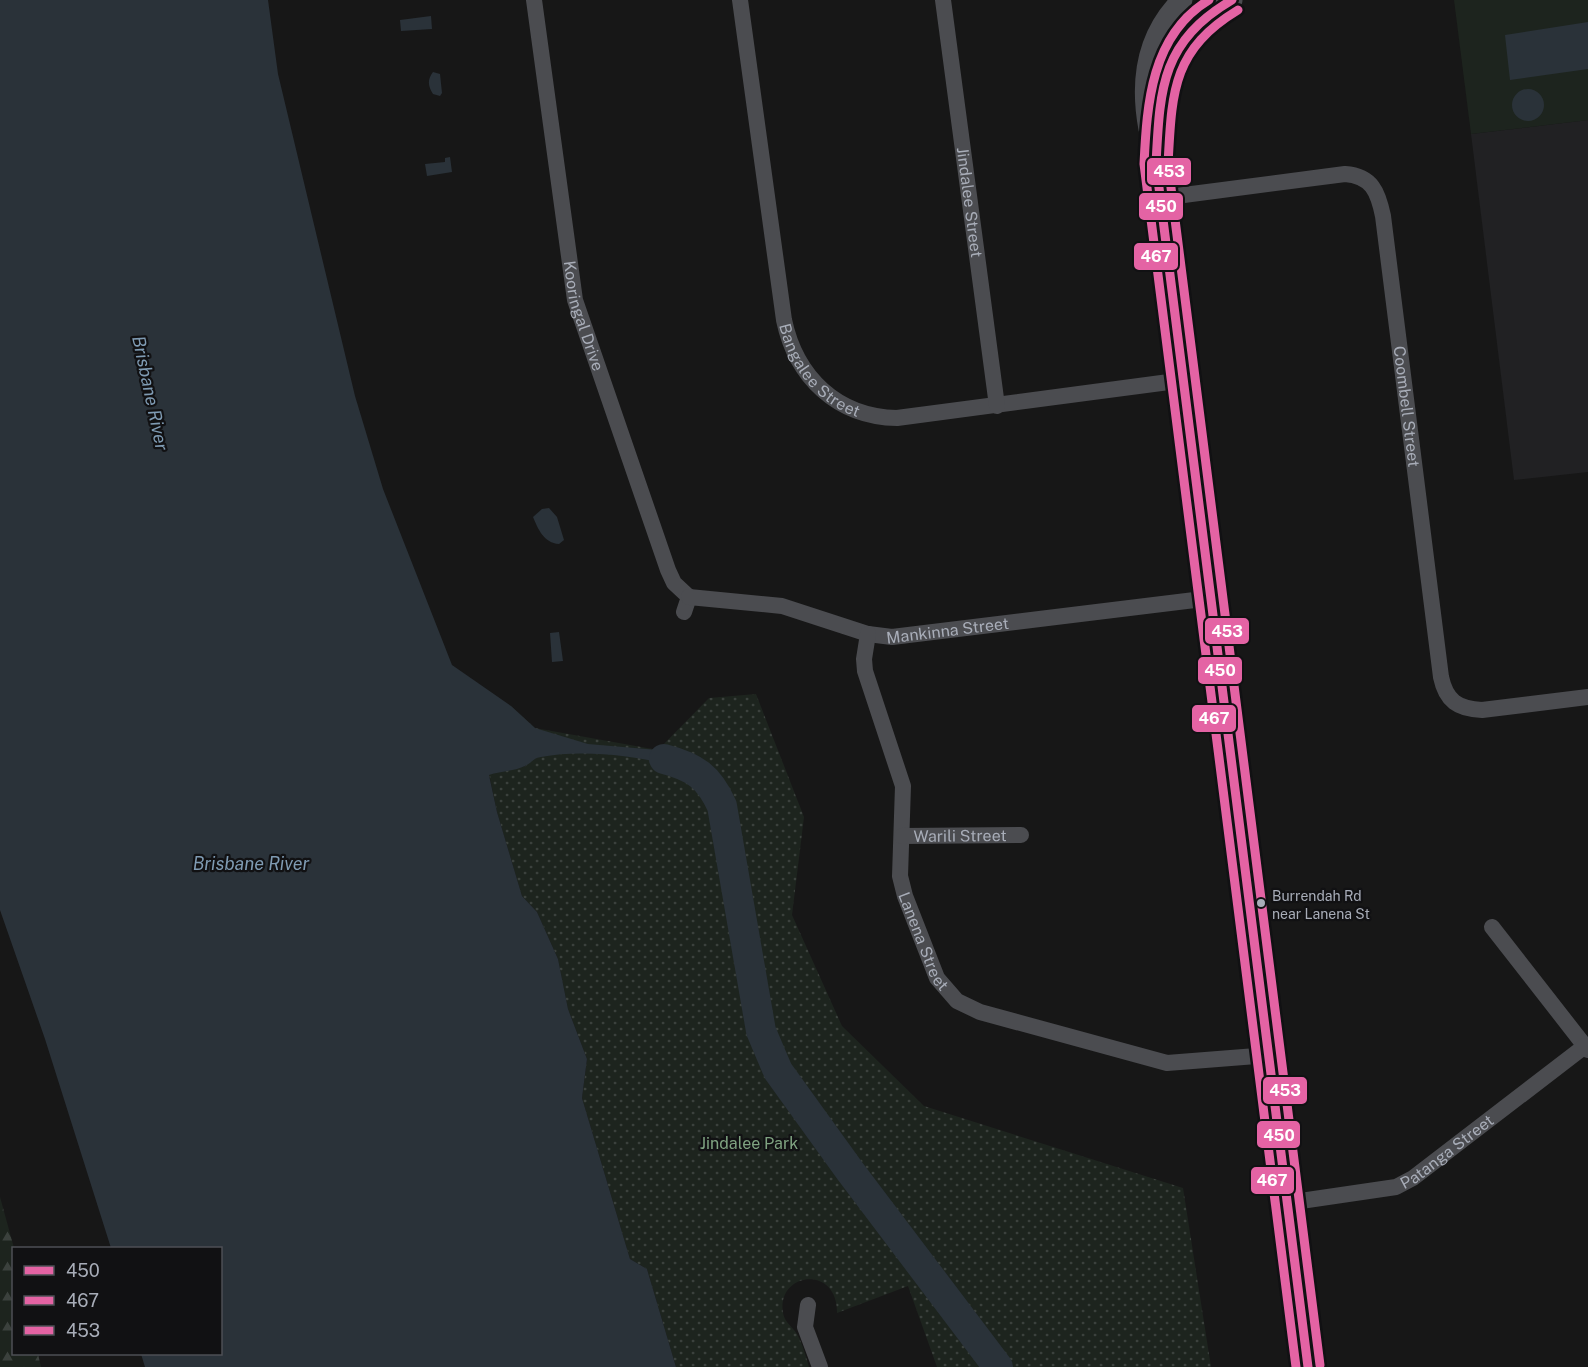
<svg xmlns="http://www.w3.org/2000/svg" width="1588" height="1367" font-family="'Public Sans',sans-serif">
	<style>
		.built { fill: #212123 }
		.grass { fill: #1d241e }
		.forest { fill: url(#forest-firs) }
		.park { fill: url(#park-dots) }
		.water { fill: #2a3239 }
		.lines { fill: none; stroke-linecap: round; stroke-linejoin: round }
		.river { stroke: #2a3239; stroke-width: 30 }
		.minor { stroke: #4b4c50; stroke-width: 16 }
		.tertiary { stroke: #4b4c50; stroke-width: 21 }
		.bus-1-casing { stroke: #111113; stroke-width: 14 }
		.bus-2-casing { stroke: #111113; stroke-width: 14 }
		.bus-3-casing { stroke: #111113; stroke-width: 14 }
		.bus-1 { stroke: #e463a4; stroke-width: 9 }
		.bus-2 { stroke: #e463a4; stroke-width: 9 }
		.bus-3 { stroke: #e463a4; stroke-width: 9 }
		.bus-dot { fill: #a8adb8; stroke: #111113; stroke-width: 2 }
		.labels { text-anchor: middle; stroke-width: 4.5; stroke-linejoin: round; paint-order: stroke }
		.bus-label { font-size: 14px; fill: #a8adb8; stroke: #111113; text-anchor: start }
		.street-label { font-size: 16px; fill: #a8adb8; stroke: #111113 }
		.park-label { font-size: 16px; fill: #7fa381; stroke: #111113 }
		.water-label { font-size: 18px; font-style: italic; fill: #7f9bb3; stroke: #111113 }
		.line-badge { stroke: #111113; stroke-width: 2 }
		.badge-label { font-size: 16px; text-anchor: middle; font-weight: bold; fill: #fff }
	</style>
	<defs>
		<pattern id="forest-firs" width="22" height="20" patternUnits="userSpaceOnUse" patternTransform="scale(1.5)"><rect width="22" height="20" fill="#1d241e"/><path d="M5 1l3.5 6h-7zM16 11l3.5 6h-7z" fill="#3b413d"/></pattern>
		<pattern id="park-dots" width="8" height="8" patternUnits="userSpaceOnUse" patternTransform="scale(1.5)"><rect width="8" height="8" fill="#1d241e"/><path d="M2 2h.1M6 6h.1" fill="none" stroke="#3b413d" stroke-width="1.8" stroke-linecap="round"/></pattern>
	</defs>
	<rect width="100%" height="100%" fill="#171717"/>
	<!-- built -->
	<path class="built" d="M1588,120v352l-74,8 -43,-346z"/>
	<!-- grass -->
	<path class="grass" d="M1454,0h134v120l-117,14z"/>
	<!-- forest -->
	<path class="forest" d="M0,1197l14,51v106h24l3,13h-41z"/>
	<!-- park -->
	<path class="park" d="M756,694l48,123 -12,98 50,111 82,80 259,82 28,179h-274l-29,-81 -71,27c1,-49 -61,-41 -54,0 2,11 11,14 15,23 5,9 8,21 11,31h-133l-29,-98 -17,-10 -48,-161 5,-39 -19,-50 -10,-50 -21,-47 -15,-16 -25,-84 -8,-38 37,-8 -15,-60 24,22 123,22 51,-52z"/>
	<!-- water -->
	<path class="water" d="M0,0h268l10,74 77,322 28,93 69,176 59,41 24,22 53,16 70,6 21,8 22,16c-47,-16 -111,-26 -160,-17 -8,1 -9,6 -16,9 -10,5 -25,5 -36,9l8,37 25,84 15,16 21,47 10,50 19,50 -5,39 48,161 17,10 29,98h-531l-4,-13h79v-106h-109l-66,-209 -45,-129z
		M431,16l1,13 -31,2 -1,-11z
		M1588,22v47l-78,11 -5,-45z
		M433,72l7,2 2,19 -2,3 -7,-2c-5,-8 -6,-14 0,-22z
		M1512 105a16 16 0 1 1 32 0a16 16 0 1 1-32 0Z
		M450,157l2,15 -25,4 -2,-12 20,-2v-4z
		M549,508l8,9 7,23 -5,4c-15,-1 -21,-15 -26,-27l9,-8z
		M559,632l4,29 -11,1 -2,-29z"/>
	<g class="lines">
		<!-- river -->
		<path class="river" d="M664,759c31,8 45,18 58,47l39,225 17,40 72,100 148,196"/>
		<!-- minor -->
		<g class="minor">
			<path id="s1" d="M534,0l41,300 93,270 6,13 15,14 -5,15"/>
			<path id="s2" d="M740,0l44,320c12,57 53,97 113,98l287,-38"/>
			<path id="s3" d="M943,0l54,406"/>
			<path id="s4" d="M1161,198l184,-24c27,2 33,18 38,42l58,461c5,24 17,32 41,33l106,-13"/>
			<path id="s5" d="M689,597l93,9 86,28 24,3 319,-39"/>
			<path id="s6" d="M868,634l-4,25 1,12 38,115 -3,90 5,20 32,82 20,23 23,11 187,51 102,-8"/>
			<path id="s7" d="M902,836l119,-1"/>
			<path d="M1492,927l96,123"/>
			<path id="s8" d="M1287,1203l109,-16 17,-9 172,-132"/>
			<path d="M808,1305l-3,22 15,40"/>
		</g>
		<!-- tertiary -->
		<path class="tertiary" d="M1232,0c-72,35 -72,94 -76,164l152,1203
			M1149,129c-9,-48 -2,-94 33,-129"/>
		<!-- bus-1 casing -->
		<g class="bus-1-casing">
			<path id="bus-1" d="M1232,0c-71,42 -72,88 -76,164l152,1203"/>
		</g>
		<!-- bus-2 casing -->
		<g class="bus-2-casing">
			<path id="bus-2" d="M1209,0c-58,35 -62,104 -65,164l152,1203"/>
		</g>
		<!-- bus-3 casing -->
		<g class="bus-3-casing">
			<path id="bus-3" d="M1238,10c-66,40 -66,82 -70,154l152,1201"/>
		</g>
		<!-- bus-1 -->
		<use href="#bus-1" class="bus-1"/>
		<!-- bus-2 -->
		<use href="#bus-2" class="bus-2"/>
		<!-- bus-3 -->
		<use href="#bus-3" class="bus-3"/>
	</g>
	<!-- markers -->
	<circle class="bus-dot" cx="1261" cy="903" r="5"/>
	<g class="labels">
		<!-- bus labels -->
		<g class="bus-label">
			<text x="1272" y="901">Burrendah Rd<tspan x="1272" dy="18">near Lanena St</tspan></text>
		</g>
		<!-- street labels -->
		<g class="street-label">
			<text dy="6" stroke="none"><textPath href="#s3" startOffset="204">Jindalee Street</textPath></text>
			<text dy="6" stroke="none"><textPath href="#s1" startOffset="320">Kooringal Drive</textPath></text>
			<text dy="6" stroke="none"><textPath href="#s2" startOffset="387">Bangalee Street</textPath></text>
			<text dy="6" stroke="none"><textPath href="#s4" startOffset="440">Coombell Street</textPath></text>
			<text dy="6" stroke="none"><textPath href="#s5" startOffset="264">Mankinna Street</textPath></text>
			<text dy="6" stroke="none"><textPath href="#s7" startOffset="58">Warili Street</textPath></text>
			<text dy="6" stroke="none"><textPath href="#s6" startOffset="318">Lanena Street</textPath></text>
			<text dy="6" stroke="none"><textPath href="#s8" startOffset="172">Patanga Street</textPath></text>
		</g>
		<!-- park labels -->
		<g class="park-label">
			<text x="749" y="1149">Jindalee Park</text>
		</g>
		<!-- water labels -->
		<g class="water-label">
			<text transform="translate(150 393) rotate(78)" y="6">Brisbane River</text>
			<text x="251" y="870">Brisbane River</text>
		</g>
	</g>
	<g class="line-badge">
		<rect x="1146" y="157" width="46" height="29" rx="6" fill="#e463a4"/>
		<rect x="1138" y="192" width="46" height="29" rx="6" fill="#e463a4"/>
		<rect x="1133" y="242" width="46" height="29" rx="6" fill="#e463a4"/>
		<rect x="1204" y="617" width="46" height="28" rx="6" fill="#e463a4"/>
		<rect x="1197" y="656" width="46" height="29" rx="6" fill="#e463a4"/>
		<rect x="1191" y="704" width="46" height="29" rx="6" fill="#e463a4"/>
		<rect x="1262" y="1076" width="46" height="29" rx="6" fill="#e463a4"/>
		<rect x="1256" y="1120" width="45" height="29" rx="6" fill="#e463a4"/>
		<rect x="1250" y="1166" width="45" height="29" rx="6" fill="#e463a4"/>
	</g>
	<g class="badge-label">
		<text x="1169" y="177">453</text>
		<text x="1161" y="212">450</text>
		<text x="1156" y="262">467</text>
		<text x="1227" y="637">453</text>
		<text x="1220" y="676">450</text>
		<text x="1214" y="724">467</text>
		<text x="1285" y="1096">453</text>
		<text x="1279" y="1141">450</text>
		<text x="1272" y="1186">467</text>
	</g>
	<!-- legend -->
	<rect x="12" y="1247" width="210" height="108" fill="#111113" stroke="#4d4f55" stroke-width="1.5"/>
	<rect x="24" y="1266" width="30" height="9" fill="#e463a4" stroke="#4d4f55" stroke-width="1.5"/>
	<text x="66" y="1277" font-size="18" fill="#a8adb8">450</text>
	<rect x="24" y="1296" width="30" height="9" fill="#e463a4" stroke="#4d4f55" stroke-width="1.5"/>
	<text x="66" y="1307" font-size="18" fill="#a8adb8">467</text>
	<rect x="24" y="1326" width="30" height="9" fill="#e463a4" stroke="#4d4f55" stroke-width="1.5"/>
	<text x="66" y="1337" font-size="18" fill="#a8adb8">453</text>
</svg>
